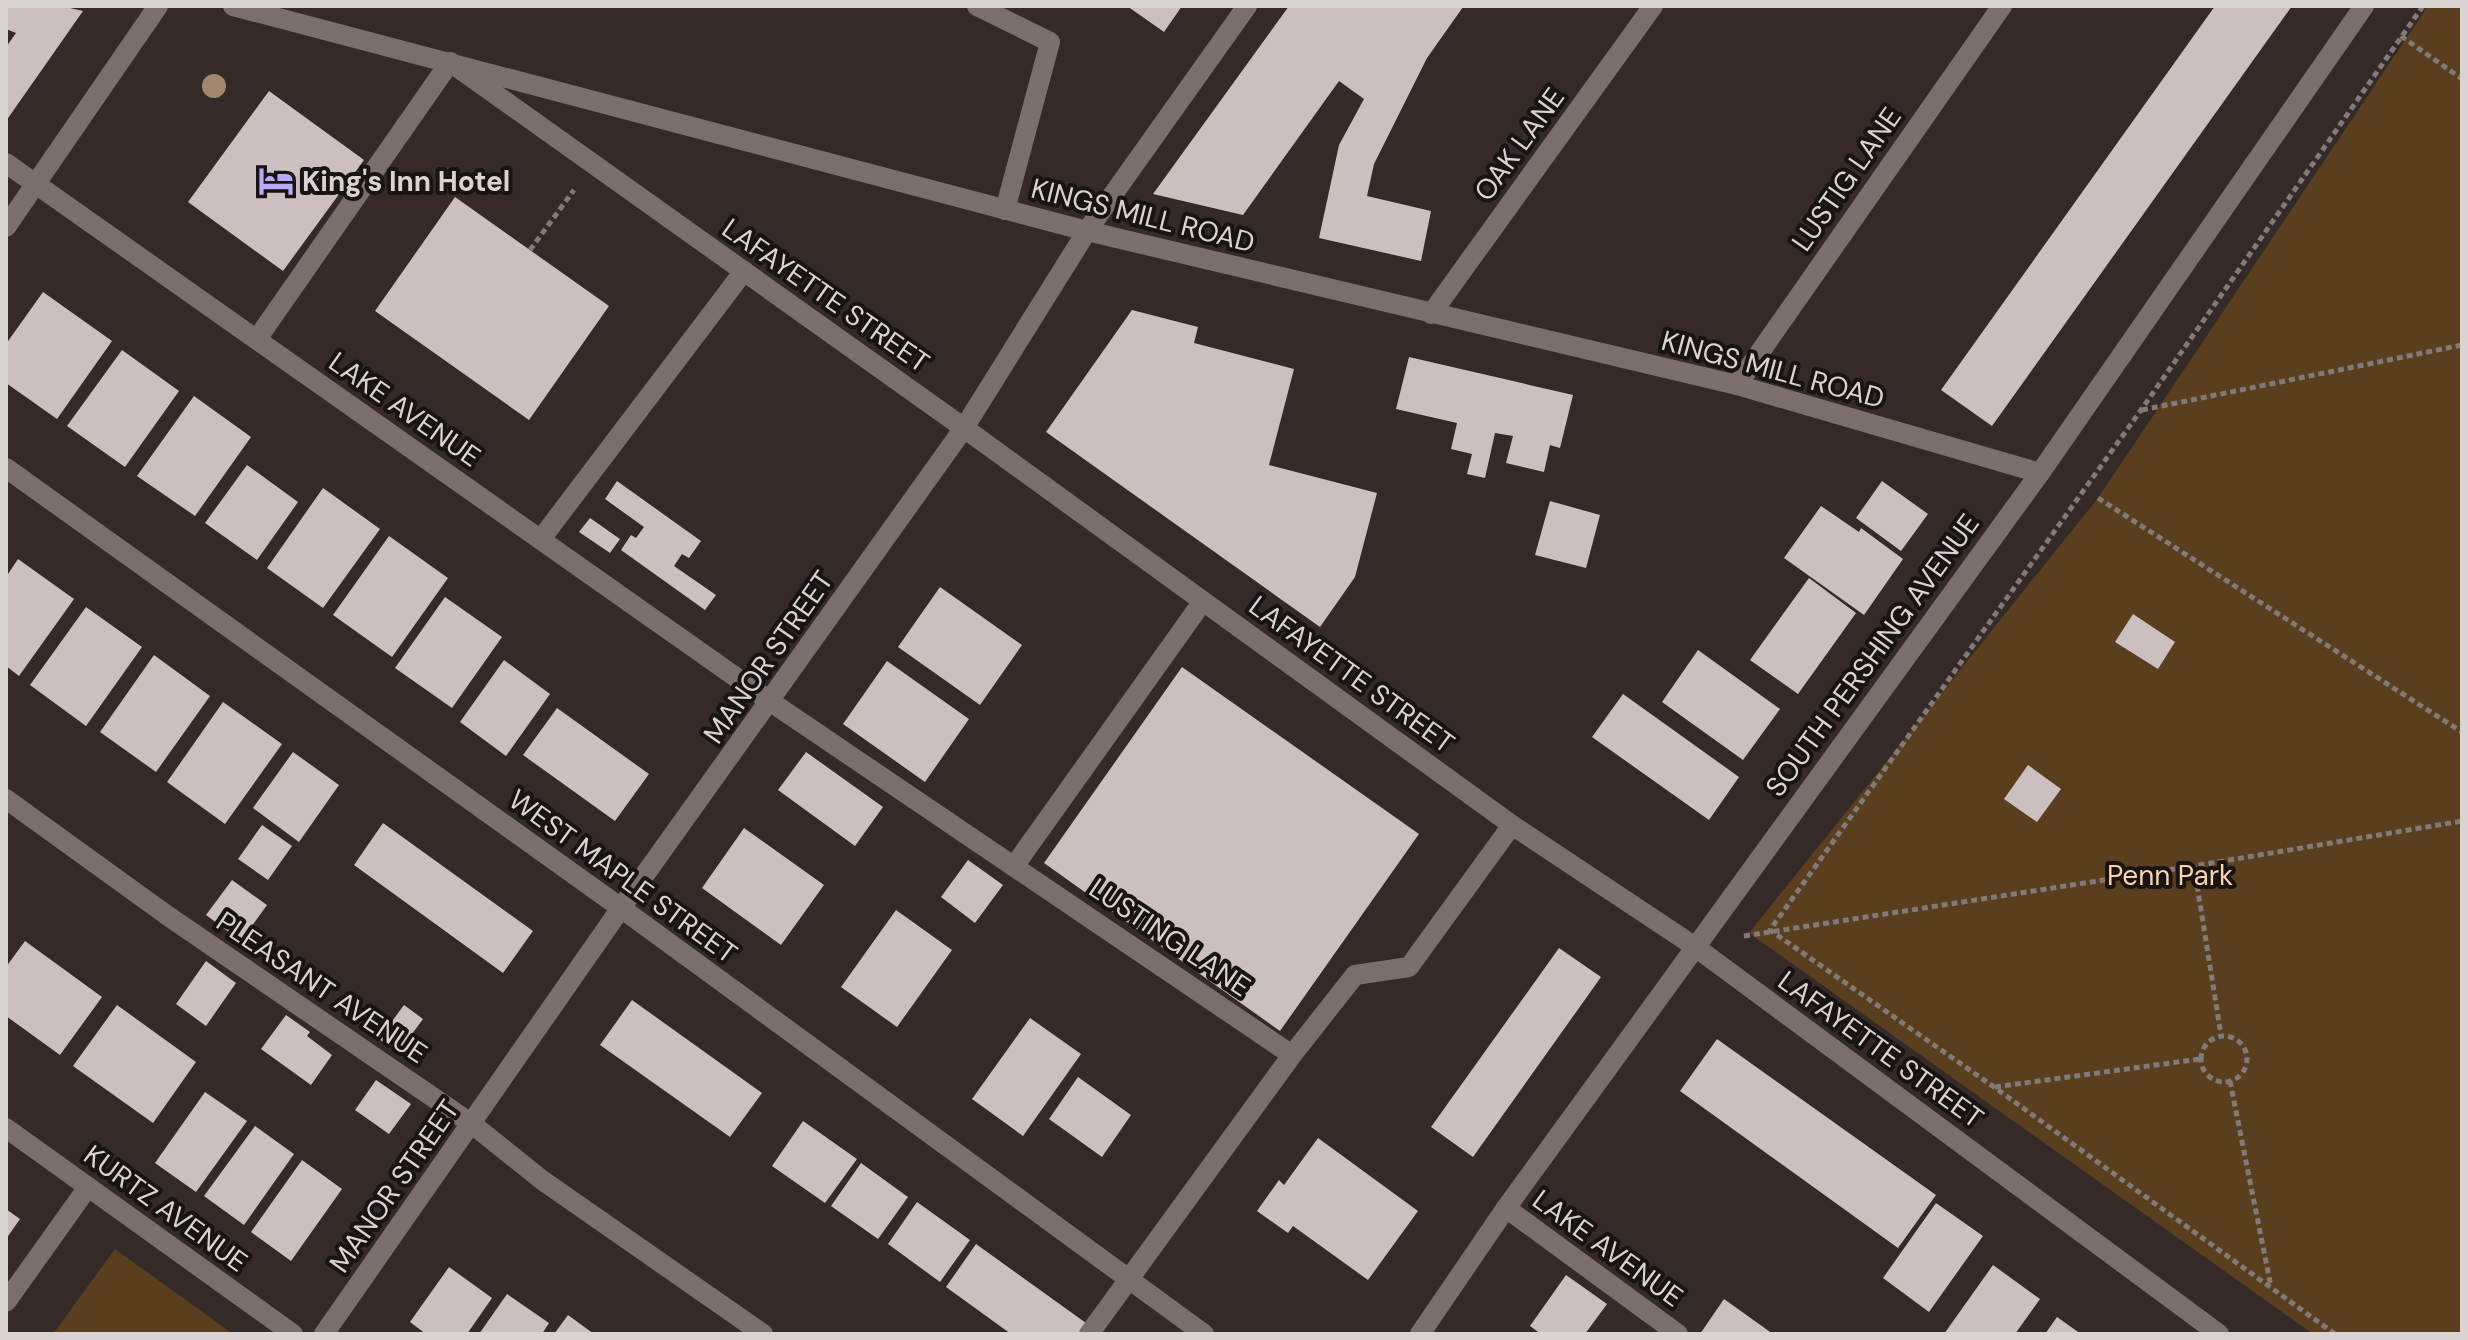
<svg xmlns="http://www.w3.org/2000/svg" width="2468" height="1340" font-family="'DM Sans',sans-serif">
	<style>
		.green { fill: #593f1e }
		.building { fill: #ccbfc0 }
		.lines { fill: none; stroke-linecap: round; stroke-linejoin: round }
		.path { stroke: #827a78; stroke-width: 5; stroke-dasharray: 6 4; stroke-linecap: butt }
		.service { stroke: #7b6f6d; stroke-width: 20 }
		.minor { stroke: #7b6f6d; stroke-width: 20 }
		.tertiary { stroke: #7b6f6d; stroke-width: 20 }
		.tree { fill: #a2876c }
		.labels { text-anchor: middle; stroke-width: 8; stroke-linejoin: round; paint-order: stroke }
		.street-label { font-size: 28px; fill: #d9d3d1; stroke: #181413 }
		.poi-label { font-size: 28px; font-weight: bold; fill: #d9d3d1; stroke: #181413; text-anchor: start }
		.park-label { font-size: 28px; fill: #fcd3a3; stroke: #181413 }
	</style>
	<rect width="100%" height="100%" fill="#342a28"/>
	<!-- green -->
	<path class="green" d="M2428,6h34v1328h-149l-564,-401 349,-435z
		M115,1249l118,85h-180z"/>
	<!-- building -->
	<path class="building" d="M6,6h55l22,5 -77,110v-74l10,-14 -10,-4z
		M1127,6h55l-18,26z
		M1289,6l174,1 -36,51 -53,106 -7,32 64,15 -10,50 -102,-23 20,-93 25,-46 -25,-18 -96,134 -90,-21z
		M2215,6h77l-300,420 -51,-36z
		M269,91l95,69 -81,111 -95,-69z
		M455,197l154,109 -80,114 -154,-109z
		M43,292l69,49 -55,78 -51,-36v-39z
		M1132,310l66,17 -4,16 100,26 -25,96 108,28 -22,84 -35,50 -274,-195z
		M122,350l57,41 -54,76 -58,-41z
		M1409,357l164,38 -13,53 -10,-3 -6,27 -38,-9 7,-27 -18,-3 -10,45 -18,-4 5,-20 -21,-5 6,-26 -61,-14z
		M194,396l57,41 -56,79 -58,-40z
		M247,465l51,37 -41,58 -52,-37z
		M617,481l84,60 -12,17 -7,-4 -8,12 42,29 -11,15 -84,-60 10,-15 5,3 8,-11 -39,-28z
		M1882,481l46,33 -27,37 -45,-33z
		M323,488l57,41 -57,79 -56,-40z
		M1550,501l50,14 -14,53 -51,-13z
		M1821,506l38,26 2,-4 42,31 -39,56 -80,-57z
		M590,518l30,21 -10,14 -31,-21z
		M389,536l59,42 -56,79 -59,-42z
		M18,559l56,40 -55,77 -13,-10v-89z
		M1809,578l47,35 -58,81 -48,-34z
		M940,587l82,58 -42,60 -82,-58z
		M445,597l57,40 -50,71 -57,-40z
		M86,607l56,40 -56,79 -56,-41z
		M2133,614l42,28 -17,27 -43,-27z
		M1698,650l82,59 -37,51 -81,-58z
		M154,655l56,41 -54,76 -56,-40z
		M504,660l46,34 -44,62 -46,-34z
		M887,661l82,58 -44,63 -82,-58z
		M1182,667l237,167 -139,197 -236,-168z
		M1623,694l116,83 -30,43 -117,-83z
		M223,702l59,42 -57,80 -58,-42z
		M557,708l92,66 -34,47 -92,-66z
		M293,752l46,33 -40,57 -46,-34z
		M806,752l77,55 -28,39 -77,-56z
		M2028,765l33,24 -24,33 -33,-23z
		M383,823l150,108 -30,42 -149,-108z
		M262,825l30,21 -24,34 -30,-21z
		M744,828l80,57 -43,60 -79,-57z
		M968,860l35,25 -28,38 -34,-26z
		M232,880l35,25 -26,36 -35,-26z
		M896,910l56,40 -55,77 -56,-40z
		M25,941l77,56 -42,58 -54,-39v-49z
		M1559,948l42,29 -128,180 -42,-30z
		M206,961l30,22 -30,43 -30,-22z
		M632,1000l130,93 -32,44 -130,-92z
		M117,1005l79,57 -43,61 -80,-57z
		M404,1005l19,14 -25,34 -19,-14z
		M286,1015l24,17 -3,4 25,19 -21,30 -50,-36z
		M1030,1018l51,36 -58,82 -51,-37z
		M1717,1039l219,156 -38,53 -218,-157z
		M1078,1077l53,38 -29,42 -53,-38z
		M376,1080l35,24 -22,30 -34,-24z
		M205,1092l42,29 -51,71 -41,-29z
		M803,1121l54,38 -32,44 -53,-37z
		M255,1126l39,28 -50,71 -40,-29z
		M1318,1138l100,73 -50,69 -75,-54 -5,7 -31,-22 22,-31 5,5z
		M302,1160l40,29 -51,72 -40,-29z
		M861,1163l47,34 -30,42 -47,-33z
		M917,1202l53,38 -30,42 -52,-38z
		M1936,1203l47,33 -54,76 -46,-34z
		M6,1209l14,10 -14,20z
		M976,1244l110,79 -7,11h-68l-65,-47z
		M1993,1265l47,34 -25,35h-71z
		M449,1267l43,31 -25,36h-41l-16,-12z
		M1566,1275l41,29 -22,30h-44l-11,-8z
		M507,1294l42,29 -7,11h-63z
		M1724,1299l49,35h-73z
		M568,1315l26,19h-40z
		M2057,1317l24,17h-36z"/>
	<g class="lines">
		<!-- path -->
		<path class="path" d="M2401,36l61,43
			M530,250l44,-60
			M2142,410l320,-65
			M2098,498l364,234
			M2194,866l27,169
			M1744,936l450,-70 268,-45
			M2201 1059a23 23 0 1 1 46 0a23 23 0 1 1-46 0Z
			M2230,1081l41,206
			M1995,1087l205,-28
			M2335,1334l-341,-247 -224,-157 371,-520 282,-404"/>
		<!-- service -->
		<path class="service" d="M977,6l73,36 -45,168
			M6,163l765,539 521,353
			M257,339l193,-277
			M1737,385l265,-379
			M541,539l203,-268
			M6,799l162,117 304,208 70,56 221,154
			M1506,1208l172,126
			M6,1302l82,-115
			M1089,1334l203,-279 63,-80 54,-8 103,-142"/>
		<!-- minor -->
		<path class="minor" d="M233,6l854,225 650,154 303,88
			M450,62l514,366 548,397 182,121 525,388
			M6,227l152,-221
			M1431,314l222,-308
			M6,468l615,440 583,426
			M1015,865l188,-264
			M6,1128l287,206
			M324,1334l297,-426 343,-480 123,-197 160,-225"/>
		<!-- tertiary -->
		<path class="tertiary" d="M1420,1334l86,-126 534,-735 324,-467"/>
	</g>
	<!-- trees -->
	<circle class="tree" cx="214" cy="86" r="12"/>
	<!-- icons -->
	<defs>
		<g id="hotel-bare" transform="scale(2.76)"><path d="M-6-4.5h1.5V1H6V5H4.5V3h-9V5H-6ZM-4 0a1.8 1.8 0 1 1 3.6 0ZM.5 0V-2.5h3Q6-2.5 6 0Z" fill="#b7abf8" stroke="#181413" stroke-width="2.5" paint-order="stroke"/></g>
	</defs>
	<g fill-rule="evenodd">
		<use href="#hotel-bare" x="276" y="181"/>
	</g>
	<g class="labels">
		<!-- street labels -->
		<g class="street-label">
			<text transform="translate(1519 144) rotate(-54)" y="10">OAK LANE</text>
			<text transform="translate(1846 179) rotate(-55)" y="10">LUSTIG LANE</text>
			<text transform="translate(1143 215) rotate(14)" y="10">KINGS MILL ROAD</text>
			<text transform="translate(826 295) rotate(35)" y="10">LAFAYETTE STREET</text>
			<text transform="translate(1773 369) rotate(15)" y="10">KINGS MILL ROAD</text>
			<text transform="translate(405 409) rotate(35)" y="10">LAKE AVENUE</text>
			<text transform="translate(1872 655) rotate(-54)" y="10">SOUTH PERSHING AVENUE</text>
			<text transform="translate(768 657) rotate(-55)" y="10">MANOR STREET</text>
			<text transform="translate(1352 674) rotate(36)" y="10">LAFAYETTE STREET</text>
			<text transform="translate(623 876) rotate(36)" y="10">WEST MAPLE STREET</text>
			<text transform="translate(1170 937) rotate(34)" y="10">LUSTING LANE</text>
			<text transform="translate(322 987) rotate(34)" y="10">PLEASANT AVENUE</text>
			<text transform="translate(1881 1049) rotate(36)" y="10">LAFAYETTE STREET</text>
			<text transform="translate(394 1186) rotate(-55)" y="10">MANOR STREET</text>
			<text transform="translate(166 1208) rotate(36)" y="10">KURTZ AVENUE</text>
			<text transform="translate(1608 1248) rotate(36)" y="10">LAKE AVENUE</text>
		</g>
		<!-- poi labels -->
		<g class="poi-label">
			<text x="302" y="191">King's Inn Hotel</text>
		</g>
		<!-- park labels -->
		<g class="park-label">
			<text x="2170" y="885">Penn Park</text>
		</g>
	</g>
	<!-- border -->
	<rect width="2468" height="1340" fill="none" stroke="#d9d3d1" stroke-width="16"/>
</svg>
